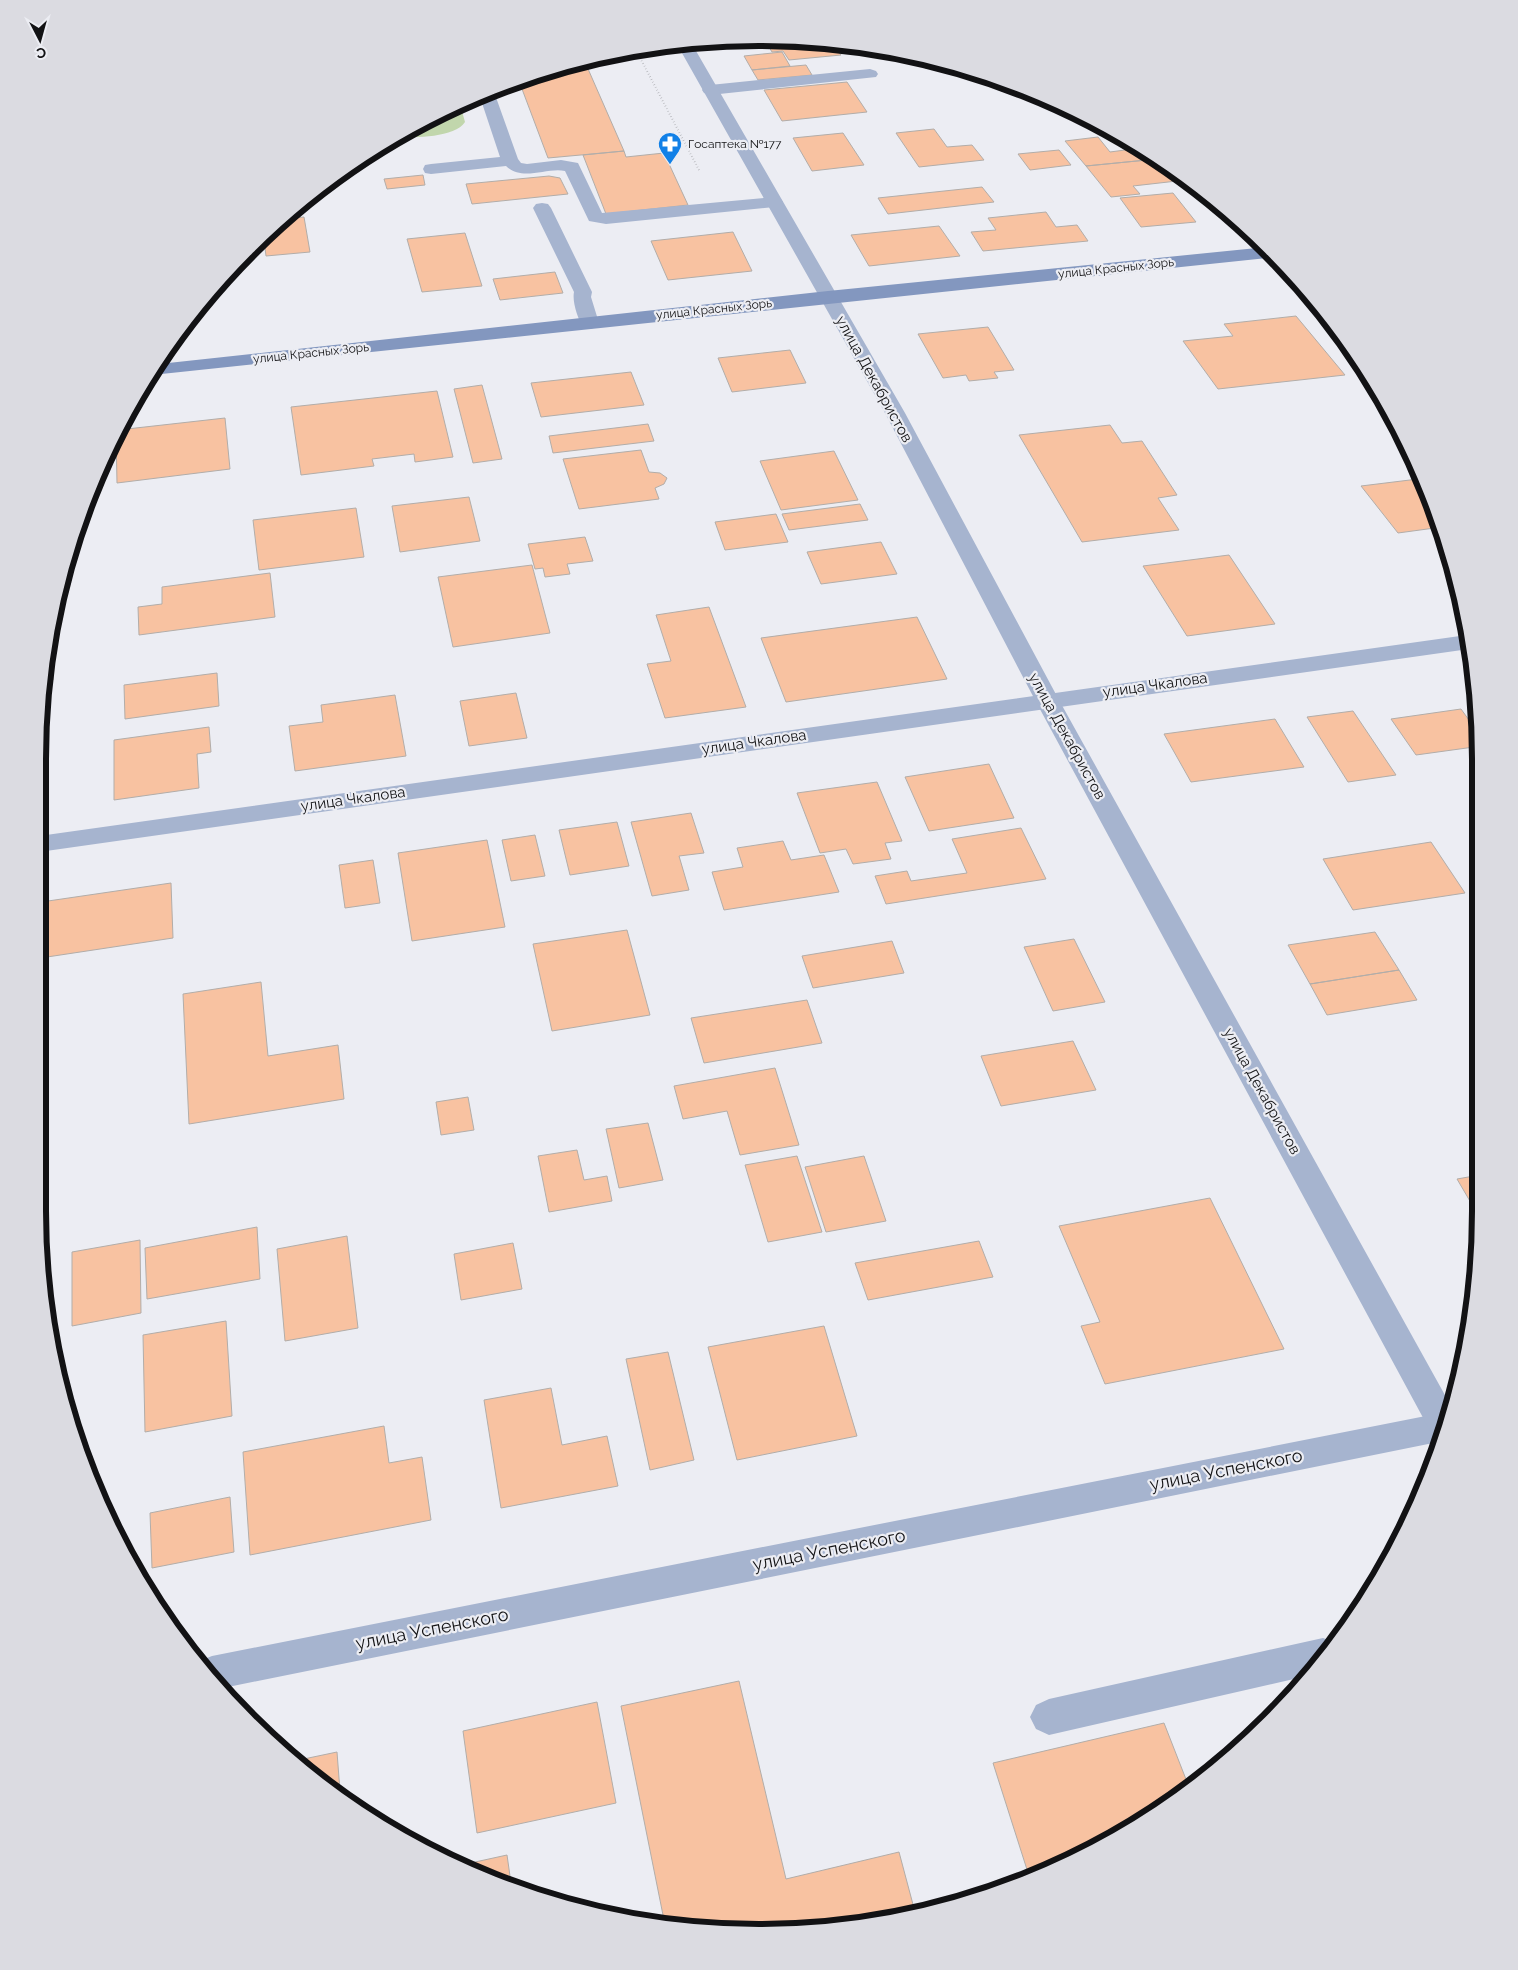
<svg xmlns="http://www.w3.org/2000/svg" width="1518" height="1970" font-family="Raleway,sans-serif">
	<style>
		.green { fill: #c1d6ac }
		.building { fill: #f8c2a1; stroke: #b2ada9 }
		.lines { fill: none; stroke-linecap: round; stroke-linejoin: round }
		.path { stroke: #a6a7ab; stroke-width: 2; stroke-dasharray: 0.5 2.5; stroke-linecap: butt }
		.service { fill: #a6b4cf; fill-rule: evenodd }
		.minor { fill: #a6b4cf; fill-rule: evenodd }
		.tertiary { fill: #a6b4cf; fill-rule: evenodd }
		.secondary { fill: #8397bf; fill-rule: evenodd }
		.labels { text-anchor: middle; stroke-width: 4.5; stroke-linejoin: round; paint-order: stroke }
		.far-poi-label { font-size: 12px; fill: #121214; stroke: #ecedf3; text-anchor: start }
		.far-street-label { font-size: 12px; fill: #121214; stroke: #ecedf3 }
		.street-label { font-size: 15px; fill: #121214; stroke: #ecedf3 }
		.near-street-label { font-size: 18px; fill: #121214; stroke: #ecedf3 }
		.rim { fill: none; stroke: #121214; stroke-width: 6 }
	</style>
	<rect width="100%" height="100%" fill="#ecedf3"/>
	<!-- green -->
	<path class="green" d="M460,104l5,18c-10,16 -50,15 -68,16z"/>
	<!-- building -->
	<path class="building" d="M785,40l53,5 -4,1 7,9 -52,5 -6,-9 -11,1 -6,-10z
		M782,52l8,14 -38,4 -8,-14z
		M902,52l46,14 -23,2 -4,-5 -10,1z
		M585,62l39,89 -76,7 -29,-77z
		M806,65l6,10 -54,5 -6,-10z
		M847,82l20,30 -85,9 -18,-31z
		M934,129l13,18 25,-2 12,15 -65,7 -23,-34z
		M843,133l21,32 -52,6 -19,-33z
		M1098,137l12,15 30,-4 17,11 -71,7 -21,-25z
		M1059,150l12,15 -41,5 -12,-16z
		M624,151l2,6 38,-4 24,52 -82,9 -23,-59z
		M1157,159l20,22 -44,5 7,8 -29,3 -25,-31z
		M423,175l2,10 -38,4 -3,-10z
		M549,176l11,2 8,16 -96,10 -6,-20z
		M982,187l12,15 -106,12 -10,-16z
		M1173,193l23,29 -55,5 -21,-29z
		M293,209l2,9 9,-1 6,35 -44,4 -2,-16h-3z
		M1046,212l10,15 21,-2 11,16 -105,10 -12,-19 25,-2 -8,-12z
		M939,226l21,30 -91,10 -18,-31z
		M733,232l19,39 -84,9 -17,-39z
		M465,233l17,53 -60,6 -15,-53z
		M555,272l8,21 -63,7 -7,-21z
		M1296,316l49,59 -127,14 -35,-48 50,-5 -9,-12z
		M988,327l26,43 -20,2 4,6 -29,3 -3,-6 -23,3 -25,-44z
		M790,350l16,33 -74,9 -14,-34z
		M631,372l13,33 -103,12 -10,-34z
		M482,385l20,74 -29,4 -19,-74z
		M437,391l16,66 -38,5 -1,-8 -42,5 2,7 -73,9 -10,-68z
		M225,418l5,51 -113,14 -1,-50 2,-3z
		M648,424l6,17 -101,12 -4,-17z
		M1110,425l12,18 20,-2 35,54 -19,3 21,32 -97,12 -63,-107z
		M641,450l8,22 11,1 7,5 -3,6 -9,4 4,11 -80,10 -16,-50z
		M834,451l24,49 -77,10 -21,-49z
		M1418,479l24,48 -44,6 -37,-47z
		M469,497l11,44 -80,11 -8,-46z
		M860,504l8,16 -79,10 -7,-16z
		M356,508l8,49 -105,13 -6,-50z
		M776,514l12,28 -63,8 -10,-28z
		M585,537l8,24 -26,3 3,10 -25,3 -2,-9 -8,1 -7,-25z
		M881,542l16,32 -76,10 -14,-32z
		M1229,555l46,69 -88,12 -44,-70z
		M532,565l18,68 -97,14 -15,-70z
		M270,573l5,44 -136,18 -1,-28 24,-3v-17z
		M709,607l37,100 -81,11 -18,-54 24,-3 -15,-46z
		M917,617l30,62 -161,23 -25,-64z
		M53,642v38l-8,1z
		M217,673l2,33 -94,13 -1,-34z
		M516,693l11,45 -58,8 -9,-45z
		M395,695l11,61 -111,15 -6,-45 34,-4 -2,-17z
		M1461,709l13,18v20l-58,8 -25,-36z
		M1353,711l43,64 -48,7 -41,-65z
		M1275,719l29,48 -113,15 -27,-48z
		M209,727l2,25 -14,2 2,34 -85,12v-60z
		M989,764l25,54 -85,13 -24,-54z
		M877,782l25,59 -17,2 6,16 -38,5 -7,-15 -26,4 -23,-60z
		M691,813l13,40 -25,3 10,34 -37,6 -21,-74z
		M617,822l12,44 -59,9 -11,-45z
		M1021,828l25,51 -160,25 -11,-28 32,-5 4,10 56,-8 -15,-34z
		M535,835l10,41 -34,5 -9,-41z
		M487,840l18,87 -93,14 -14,-88z
		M783,841l8,19 33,-5 15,37 -115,18 -12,-38 31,-5 -6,-19z
		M1431,842l34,51 -112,17 -30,-51z
		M373,860l7,43 -35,5 -6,-43z
		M171,883l2,55 -126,19 1,-56z
		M627,930l23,85 -98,16 -19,-87z
		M1375,932l24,38 -89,14 -22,-39z
		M1074,939l31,63 -52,9 -29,-64z
		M892,941l12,32 -91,15 -11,-32z
		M1399,970l18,30 -90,15 -17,-31z
		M261,982l7,74 70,-11 6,54 -155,25 -6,-130z
		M807,1000l15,43 -118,20 -13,-45z
		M1073,1041l23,49 -95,16 -20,-50z
		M775,1068l24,77 -59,10 -13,-44 -44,8 -9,-33z
		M468,1097l6,33 -33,5 -5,-33z
		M648,1123l15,57 -44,8 -13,-59z
		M577,1150l7,30 23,-4 5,25 -63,11 -11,-56z
		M797,1156l25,76 -54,10 -23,-77z
		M864,1156l22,65 -60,11 -21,-65z
		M1474,1176v32l-17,-29z
		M1210,1198l74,151 -179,35 -24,-58 19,-4 -41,-96z
		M257,1227l3,52 -113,20 -2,-51z
		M347,1236l11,92 -73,13 -8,-92z
		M140,1240l1,73 -69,13v-74z
		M979,1241l14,36 -125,23 -13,-37z
		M513,1243l9,46 -61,11 -7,-46z
		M226,1321l6,95 -87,16 -2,-97z
		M824,1326l33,110 -120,24 -29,-113z
		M668,1352l26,108 -44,10 -24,-111z
		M551,1388l11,57 45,-9 11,50 -117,22 -17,-108z
		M384,1426l5,37 33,-6 9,63 -181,35 -7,-103z
		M230,1497l4,55 -82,16 -2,-55z
		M739,1681l47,198 113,-27 16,60 -156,20 -95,-12 -43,-214z
		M597,1702l19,101 -139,30 -14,-102z
		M1164,1723l25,64 -29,24 -130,68 -37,-116z
		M337,1752l3,39 -41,-31z
		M507,1855l4,28 -45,-19z"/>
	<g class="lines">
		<!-- path -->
		<path class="path" d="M636,50l63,120"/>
		<!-- service -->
		<path class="service" d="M870,69l6,2 2,3 -2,3 -166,18 -6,-2 -2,-3 2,-3 6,-2z
			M493,89l25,70 3,4 6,1 34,-4 17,3 24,50 172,-16 6,1 3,4 -3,4 -6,1 -168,17 -17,-3 -24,-50c-18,-4 -43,11 -59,-5l-75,8 -6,-1 -2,-4 2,-4 6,-1 69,-7 -21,-63z
			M542,203l6,1 3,4 41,84 -1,5 8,26 -2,4 -7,2 -7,-2c-5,-8 -11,-25 -9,-35l-41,-84 3,-4z
			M1323,1638l11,4 -27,34 -258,59 -13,-6 -6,-12 6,-12 13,-6z"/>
		<!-- minor -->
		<path class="minor" d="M1467,635l3,14h-1l-1430,203v-16z
			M1446,1412l3,1 -6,28 -1220,247 -21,-28 10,-4z"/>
		<!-- tertiary -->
		<path class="tertiary" d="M692,44l213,369 154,287 392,706 -8,35 -9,-3 -399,-738 -150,-287 -207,-367z"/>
		<!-- secondary -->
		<path class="secondary" d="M1267,247l9,10 -1124,118 7,-11 669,-73z"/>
	</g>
	<!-- icons -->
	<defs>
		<g id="pharmacy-pin" transform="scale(1.25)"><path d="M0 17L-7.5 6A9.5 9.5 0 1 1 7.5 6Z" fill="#1180e7" stroke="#ecedf3"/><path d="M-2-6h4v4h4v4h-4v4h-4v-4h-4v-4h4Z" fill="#fff"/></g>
	</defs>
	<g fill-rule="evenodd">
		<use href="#pharmacy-pin" x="670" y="144"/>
	</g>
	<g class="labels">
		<!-- far-poi labels -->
		<g class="far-poi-label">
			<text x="688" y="148">Госаптека №177</text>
		</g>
		<!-- far-street labels -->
		<g class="far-street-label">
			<text transform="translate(1116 268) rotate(-6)" y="4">улица Красных Зорь</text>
			<text transform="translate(714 309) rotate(-6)" y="4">улица Красных Зорь</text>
			<text transform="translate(311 353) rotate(-6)" y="4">улица Красных Зорь</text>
		</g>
		<!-- street labels -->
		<g class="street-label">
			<text transform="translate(874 379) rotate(61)" y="5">улица Декабристов</text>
			<text transform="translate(1155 685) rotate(-8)" y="5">улица Чкалова</text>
			<text transform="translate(1067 736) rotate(61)" y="5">улица Декабристов</text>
			<text transform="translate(754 742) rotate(-8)" y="5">улица Чкалова</text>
			<text transform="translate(353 799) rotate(-8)" y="5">улица Чкалова</text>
			<text transform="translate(1262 1091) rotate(61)" y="5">улица Декабристов</text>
		</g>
		<!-- near-street labels -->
		<g class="near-street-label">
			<text transform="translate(1226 1470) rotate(-11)" y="6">улица Успенского</text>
			<text transform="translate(829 1550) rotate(-11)" y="6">улица Успенского</text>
			<text transform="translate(432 1629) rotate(-11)" y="6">улица Успенского</text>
		</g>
	</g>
	<!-- crop -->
	<path d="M0 0H1518V1970H0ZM759 46H759A713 713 0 0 1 1472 759V1211A713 713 0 0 1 759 1924H759A713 713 0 0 1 46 1211V759A713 713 0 0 1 759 46Z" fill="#dbdbe1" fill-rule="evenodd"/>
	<path class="rim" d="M759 46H759A713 713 0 0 1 1472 759V1211A713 713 0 0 1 759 1924H759A713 713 0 0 1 46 1211V759A713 713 0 0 1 759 46Z"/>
	<!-- north arrow -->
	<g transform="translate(40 40) rotate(174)" stroke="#ecedf3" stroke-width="4" paint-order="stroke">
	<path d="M0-4L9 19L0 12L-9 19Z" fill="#121214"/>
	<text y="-8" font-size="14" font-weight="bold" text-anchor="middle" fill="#121214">С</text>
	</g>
</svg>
